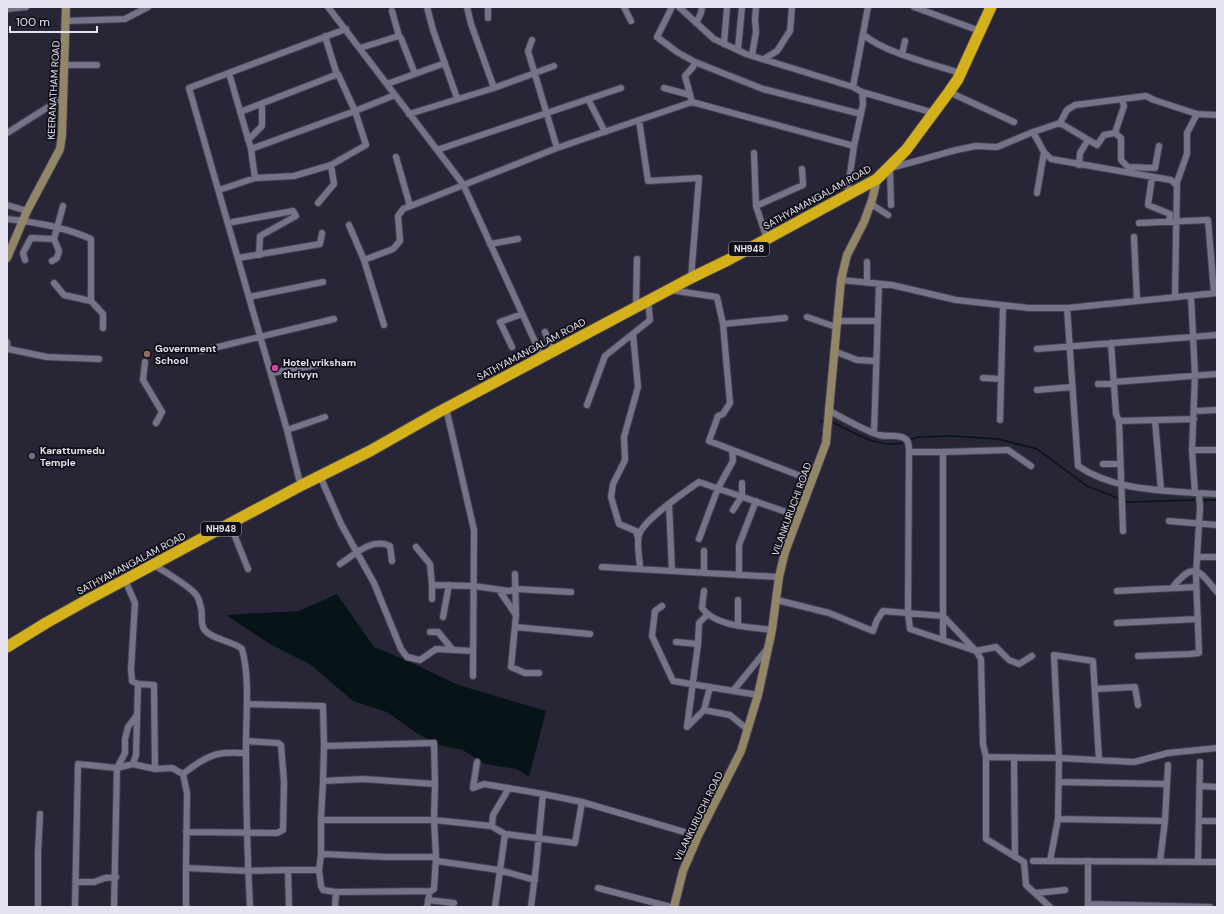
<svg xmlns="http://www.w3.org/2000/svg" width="1224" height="914" font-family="'DM Sans',sans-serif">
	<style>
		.water { fill: #061417 }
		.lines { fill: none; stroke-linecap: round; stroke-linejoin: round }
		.stream { stroke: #061417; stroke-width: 1.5 }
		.street-casing { stroke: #43414f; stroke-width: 8 }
		.secondary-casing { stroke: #43414f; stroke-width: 10 }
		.highway-casing { stroke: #43414f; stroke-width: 13 }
		.street { stroke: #757387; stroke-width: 6 }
		.secondary { stroke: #928667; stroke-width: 8 }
		.highway { stroke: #d4b11b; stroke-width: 11 }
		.education-dot { fill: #8d6e63; stroke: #100f17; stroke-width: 1.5 }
		.hotel-dot { fill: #d1479c; stroke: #100f17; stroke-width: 1.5 }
		.worship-dot { fill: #6b7280; stroke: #100f17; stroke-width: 1.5 }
		.labels { text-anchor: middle; stroke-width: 3.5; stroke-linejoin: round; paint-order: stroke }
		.shield { fill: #100f17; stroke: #a4a3ae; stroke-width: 1 }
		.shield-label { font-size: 9px; font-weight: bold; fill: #e4e3ef }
		.street-label { font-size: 10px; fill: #e4e3ef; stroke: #100f17 }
		.poi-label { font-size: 10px; font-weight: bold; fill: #e4e3ef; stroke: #100f17; text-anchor: start }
	</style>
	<rect width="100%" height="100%" fill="#272536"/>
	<!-- water -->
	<path class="water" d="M337,594l37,53 32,13 52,25 88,26 -17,66 -12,-8 -32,-5 -22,-14 -24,-5 -21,-11 -31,-22 -34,-11 -42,-36 -41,-21 -44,-29 73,-4z"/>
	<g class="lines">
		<!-- stream -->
		<path class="stream" d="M820,421l6,1
			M831,423l5,1c20,10 46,26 69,18
			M908,440l10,-3 34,-1 46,3 39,10 50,37 33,13
			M1123,500l4,2 70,-2
			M1201,500h16"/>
		<!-- street casing -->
		<g class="street-casing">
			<path id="street" d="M328,7l135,177 79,173
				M427,7l6,23 24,68
				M467,7l4,17 23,64
				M488,7v11
				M624,7l7,14
				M672,7l-15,30 20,15 18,10 30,12 38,15 98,25
				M679,7l35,32 32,15 107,33 9,5 1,12 -9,42
				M914,7l66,24
				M7,9l19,-2
				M392,11l7,25
				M66,21l59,-2 23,-12
				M696,23l5,-10 1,-6
				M864,35c19,17 71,30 96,38
				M325,36l12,39
				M532,40l-4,11 29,97
				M724,44l3,-37
				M360,48l39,-12 2,2 14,36
				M738,49l4,-42
				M902,54l3,-13
				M752,55l4,-23 -1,-12 1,-13
				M764,59l13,-8 13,-20 2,-24
				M64,65h33
				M229,73l22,76 4,29
				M387,84l58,-21
				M853,87l15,-80
				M664,88l26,7
				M862,92l72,21
				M949,92l65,30
				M588,99l17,33
				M692,102l-7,-26 8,-9 2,-5
				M409,114l85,-26 60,-22
				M639,120l9,61 51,-3 -8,100
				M1060,123l37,22 7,-10 11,-2 6,5v22l7,7 27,1 4,-22
				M1033,132l11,20 7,7 120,21 6,6
				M7,133l57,-36
				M1115,133l9,-27 -2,-7
				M248,140l14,-14v-22
				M251,149l104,-38 40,-16
				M437,150l184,-62
				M754,153l2,53 11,33
				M396,157l14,49
				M1079,165l1,-12 8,-13
				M891,168l65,-18 20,-4 21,1 36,-15 27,-9 7,-13 8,-5 71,-9 8,4 43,14 20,1
				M890,169l1,36
				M1152,177l-4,28 22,9 -1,8
				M219,190l36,-12 39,-2 37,-11 35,-20 -11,-34 -17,-37 -98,38
				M1037,193l7,-41
				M318,203l16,-19 -3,-19
				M871,204l17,11
				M7,205l20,6
				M756,206l47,-21 -1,-16
				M7,219c28,3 58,8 84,20v62
				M233,222l60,-11 3,5 -36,20 -1,19
				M1139,223l69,-3 6,73
				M349,225l15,35 20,65
				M1134,237l3,64
				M490,244l28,-5
				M238,258l82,-14 2,-11
				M25,260l-2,-7 8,-15 23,1 9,-33
				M364,260l29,-11 7,-8 -2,-25 5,-7 154,-61 135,-46 162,44 -7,49
				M52,261l5,-3 2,-7 -5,-12
				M841,280l51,5 64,15 73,8h38l150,-15
				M54,283l10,12 27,6 12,13v14
				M867,283v-21
				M670,290l47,7 6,27 7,79 -7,11 -5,2 -9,25 102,39
				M1191,296l4,79 -3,75 3,43 22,1
				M249,297l74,-15
				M1175,297l2,-115 10,-28v-21l10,-19
				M636,307l1,-48
				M1067,308l11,158c34,23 77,24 117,27
				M807,317l29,10
				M837,321h40
				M723,324l62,-6
				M545,332l8,19
				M633,334l5,53 -14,50 1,23 -12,24 -2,13 8,27 17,7 2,7
				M7,342l1,7 39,8 52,2
				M1111,343l5,71 3,7 4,110
				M512,347l-12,-25 22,-8
				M1037,349l180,-14
				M201,351l133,-32
				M834,351l23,9 19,1
				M145,362l-2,18 19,32 -6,11
				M271,373l51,-9
				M983,378l18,1
				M1114,382l103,-8
				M1098,384h16
				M1037,390l35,-3
				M587,405l18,-49 45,-36 -2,-19
				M446,408l28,122 -1,146
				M828,410c17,9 33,19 51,25 8,2 18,-1 25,3 5,2 5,8 5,14l-1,161 2,16 66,22 20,-4 13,13 10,4 13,-8
				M1194,411l23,-1
				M1000,420l3,-114
				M1155,420l6,70
				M1119,421l75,-2
				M287,430l38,-13
				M874,433l5,-149
				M1192,450h25
				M909,452h34l65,-2 23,16
				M1103,464h17
				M320,476l21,48 33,59 27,66 6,8 13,3 16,-11 37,2
				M299,479l-12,-49 -98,-342 157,-59
				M669,504l3,67
				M733,510l9,-14v-13
				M1169,521l48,4
				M230,524l18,45
				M699,539l19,-51 15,-27 -1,-11
				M416,547l14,17 2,21v14
				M704,551v22
				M1197,557h20
				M340,564c14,-9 32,-27 50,-18l2,15
				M153,565c10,5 39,23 44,31 2,3 3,8 4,12 2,6 -1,15 3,21 6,10 29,12 38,20 8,29 4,64 4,94 0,54 1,109 4,164
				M602,567l177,10
				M640,569c0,-10 -4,-24 -1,-34 4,-15 46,-43 60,-53l99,34
				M515,574l1,41 -5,52 14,6h14
				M739,575v-30l17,-44
				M125,580l10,23 -4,66 1,12 6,3 16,1 1,84
				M432,585l42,1 35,5 7,-2 55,3
				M1172,588c22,-27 26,-19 45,4
				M499,590l17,25
				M704,591l-2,17c14,19 49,19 70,22
				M1117,591l79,-4
				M738,600v25
				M777,600l52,13 44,18 4,-11 6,-9 60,5 33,35 5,8 2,85 3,13v82l38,23 2,23 24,22
				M662,606l-7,5 -3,25 21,45 85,14
				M707,615l-8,8 -1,21 -11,83 17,-17 6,-23
				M443,617l6,-32
				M1117,623l81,-4
				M515,627l75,7
				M430,632h8l14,17
				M943,640v-188
				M676,642l22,2
				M1138,656l52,-2 9,-1 -3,-78 4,-68 -1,-13
				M1095,689l40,-2 3,18
				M733,691l34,-42
				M247,704l76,2 1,40 -1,35 40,-2 72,5
				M704,710l26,5 17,14
				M324,746l110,-3 1,41 -1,36 57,6 14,8 -10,73
				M986,757l73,1 -5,-103 39,6 6,99
				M1014,758l1,99
				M477,762l-4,26 11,-4 59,10 39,8
				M133,764l3,-9 2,-71
				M183,774c10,-8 22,-17 35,-20 8,-2 19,-1 28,-1
				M1059,782l108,2
				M1200,786l17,1
				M1058,819l107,2
				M321,820l2,-39
				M1199,821h18
				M492,826l1,-11 16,-27
				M186,832l91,1 6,-3 1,-48 -3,-37 -3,-2 -32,-2
				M505,834l70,9 7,-41 116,34
				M437,861l62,9 36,10
				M1033,861l184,1
				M1050,861l8,-42 1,-61 75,4 34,-9 49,-5
				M1160,861l5,-40 3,-56
				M1198,861l2,-99
				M288,870h31l2,-15 2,-1 64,3h49l-2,-37h-113v35
				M319,870l2,16 2,4 13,2 95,-1 3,-2 2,-32
				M76,882h18l11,-4 11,-1
				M598,888l73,19
				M1036,893l29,-3
				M428,900l26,3
				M1088,904l122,3
				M38,907v-54l2,-39
				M75,907l3,-143 39,4 16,-4 22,5 17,-1 11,6 4,19 -1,75
				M114,907l3,-139 8,-15v-14l3,-12 9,-12
				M187,907l-1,-1v-38l62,3 40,-1 1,37
				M335,907l1,-15
				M427,907l2,-11
				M531,907l5,-40 7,-73
				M1088,907v-46"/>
		</g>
		<!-- secondary casing -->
		<g class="secondary-casing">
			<path id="secondary" d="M7,258l20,-47 33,-62 2,-14 4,-128
				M674,907l9,-36 15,-35 43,-85 17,-56 14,-65 7,-53 6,-25 41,-109 15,-163 6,-25 17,-33 8,-22 5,-21"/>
		</g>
		<!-- highway casing -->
		<g class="highway-casing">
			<path id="highway" d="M7,647l39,-24 41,-23 215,-115 68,-34 67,-38 254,-135 37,-18 149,-81 29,-29 43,-58 9,-13 33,-72"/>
		</g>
		<!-- street -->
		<use href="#street" class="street"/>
		<!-- secondary -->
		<use href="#secondary" class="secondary"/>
		<!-- highway -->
		<use href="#highway" class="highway"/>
	</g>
	<!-- markers -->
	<circle class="education-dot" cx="147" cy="354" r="4"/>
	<circle class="hotel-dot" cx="275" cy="368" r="4"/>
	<circle class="worship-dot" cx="32" cy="456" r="4"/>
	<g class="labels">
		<!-- shield labels -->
		<g class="shield">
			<rect x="729" y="242" width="40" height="14" rx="3"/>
			<rect x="201" y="522" width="40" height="14" rx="3"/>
		</g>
		<g class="shield-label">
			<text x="749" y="252">NH948</text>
			<text x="221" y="532">NH948</text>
		</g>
		<!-- street labels -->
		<g class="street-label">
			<text transform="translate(53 90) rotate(-87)" y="4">KEERANATHAM ROAD</text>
			<text transform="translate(817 197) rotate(-29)" y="4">SATHYAMANGALAM ROAD</text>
			<text transform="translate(531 349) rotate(-28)" y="4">SATHYAMANGALAM ROAD</text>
			<text transform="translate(791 509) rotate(-70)" y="4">VILANKURUCHI ROAD</text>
			<text transform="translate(131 563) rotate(-28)" y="4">SATHYAMANGALAM ROAD</text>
			<text transform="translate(698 816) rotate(-64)" y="4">VILANKURUCHI ROAD</text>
		</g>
		<!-- poi labels -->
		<g class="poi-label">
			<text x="155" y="352">Government<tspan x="155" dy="12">School</tspan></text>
			<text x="283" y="366">Hotel vriksham<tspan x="283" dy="12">thrivyn</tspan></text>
			<text x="40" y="454">Karattumedu<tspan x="40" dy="12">Temple</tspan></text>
		</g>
	</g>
	<!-- border -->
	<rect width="1224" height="914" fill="none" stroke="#e4e3ef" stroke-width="16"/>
	<!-- scale -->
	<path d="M10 26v6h87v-6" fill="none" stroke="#e4e3ef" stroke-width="2"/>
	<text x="16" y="26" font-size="12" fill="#e4e3ef" stroke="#100f17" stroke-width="3" paint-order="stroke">100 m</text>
</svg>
